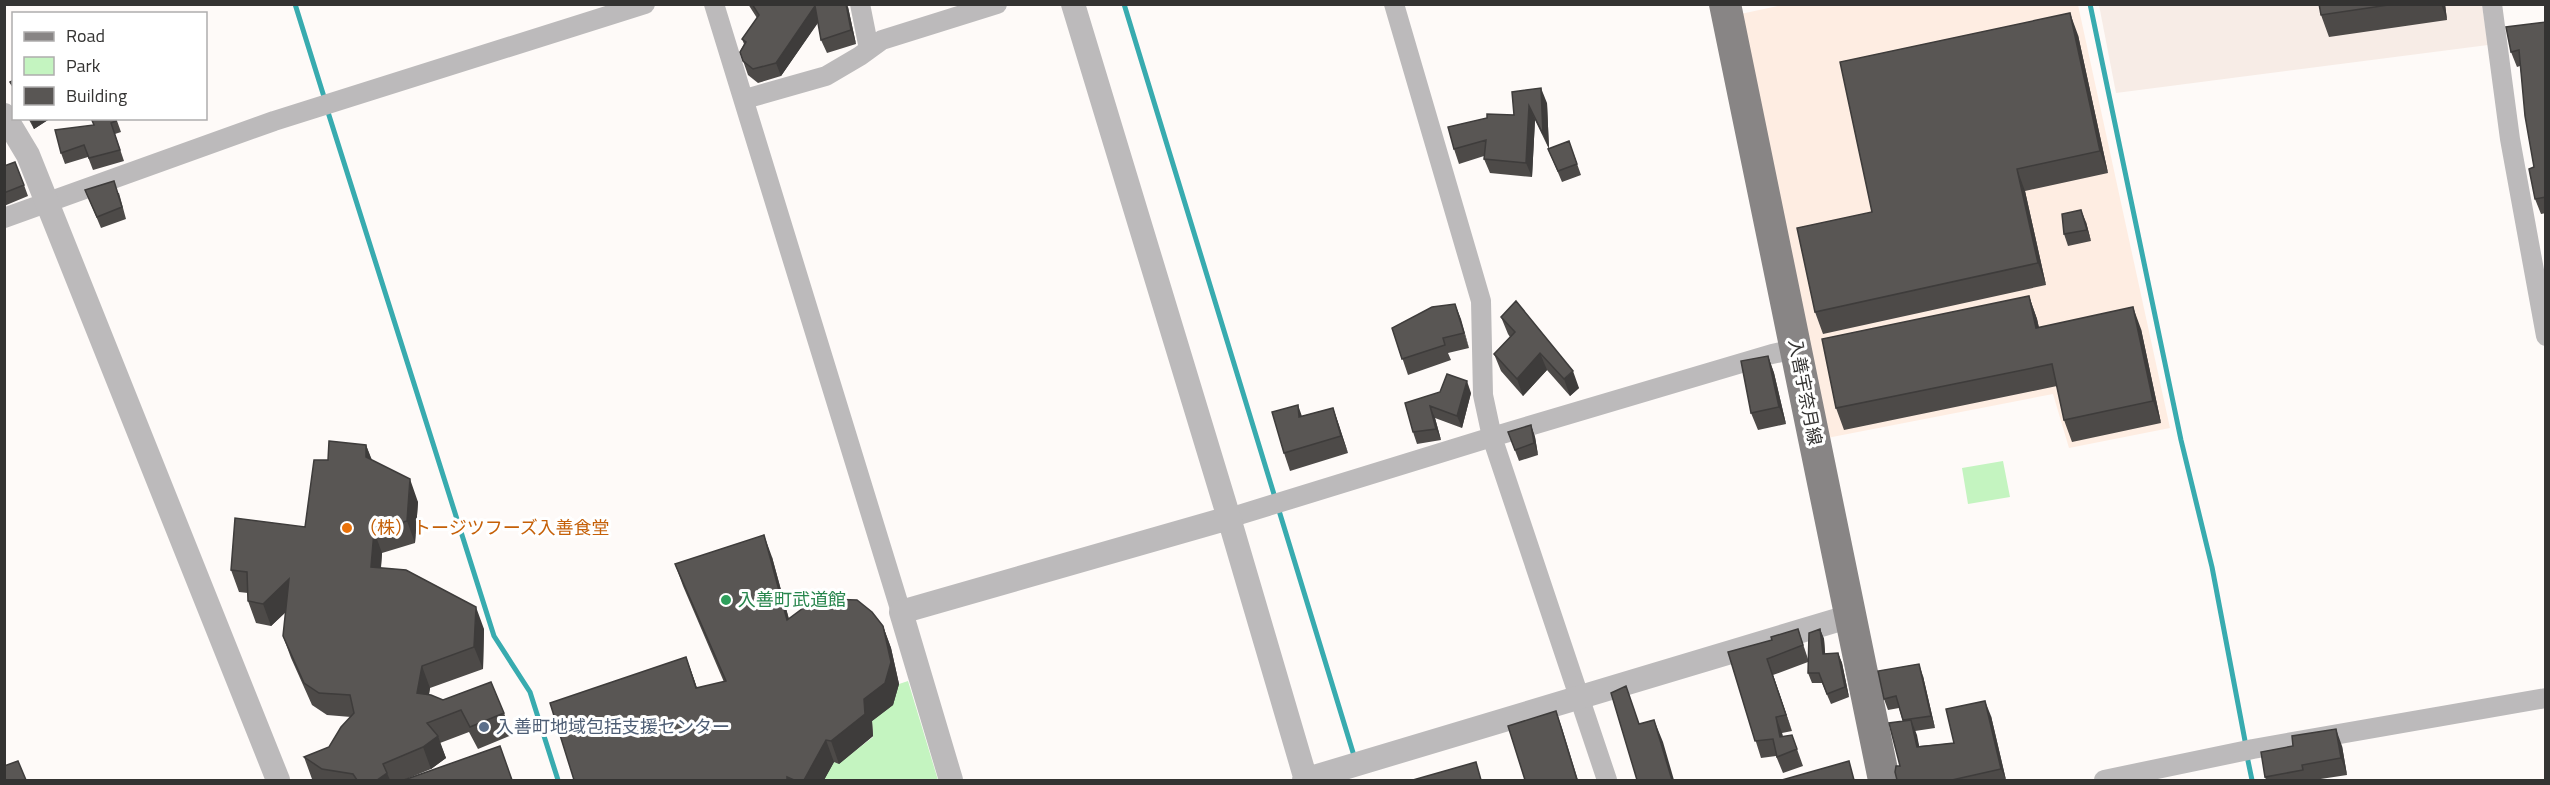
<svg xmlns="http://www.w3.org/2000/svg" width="2550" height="785" font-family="'Titillium Web','Noto Sans JP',sans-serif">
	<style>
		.built { fill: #f7ece6 }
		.industrial { fill: #feede2 }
		.green { fill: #c4f4c0 }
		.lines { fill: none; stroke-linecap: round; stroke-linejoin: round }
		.stream { stroke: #38abaf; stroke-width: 5 }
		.minor { stroke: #bcbabb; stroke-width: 20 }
		.tertiary { stroke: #bcbabb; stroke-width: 24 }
		.primary { stroke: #888585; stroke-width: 32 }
		.wall { fill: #4d4a48 }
		.shaded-wall { fill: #3e3c3b }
		.building { fill: #595654; stroke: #3e3c3b; stroke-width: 1.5 }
		.food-dot { fill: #e8710a; stroke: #fff; stroke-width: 2 }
		.leisure-dot { fill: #2e9e5b; stroke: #fff; stroke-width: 2 }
		.service-dot { fill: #5c6f8a; stroke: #fff; stroke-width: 2 }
		.labels { text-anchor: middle; stroke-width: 6; stroke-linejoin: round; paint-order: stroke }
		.street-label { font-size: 18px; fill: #343332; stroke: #fff }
		.food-label { font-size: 18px; fill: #c56008; stroke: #fff; text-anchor: start }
		.leisure-label { font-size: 18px; fill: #27864d; stroke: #fff; text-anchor: start }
		.service-label { font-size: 18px; fill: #4e5e75; stroke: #fff; text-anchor: start }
	</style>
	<rect width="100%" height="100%" fill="#fefaf8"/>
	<!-- built -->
	<path class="built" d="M2099,5h383l6,40 -372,48z"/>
	<!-- industrial -->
	<path class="industrial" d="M1787,4l291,1 92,423 -101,20 -16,-54 -226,44 -91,-423z"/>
	<!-- green -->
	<path class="green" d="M2003,461l7,36 -42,7 -6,-36z
		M908,681l30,99h-124l10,-20 15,3 34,-26 -1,-16 27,-37z"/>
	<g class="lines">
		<!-- stream -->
		<path class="stream" d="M295,4l30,96
			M1124,4l231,755
			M2090,4l91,436 31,127 34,179
			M327,109l167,527 36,56 28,88
			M2247,756l5,24"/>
		<!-- minor -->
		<path class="minor" d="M714,4l187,608
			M860,4l9,45
			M1394,4l87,297 2,94 9,42 115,343
			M2492,4l18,135 36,197
			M745,99l81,-23 34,-20 22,-16 115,-36
			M4,218l270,-97 371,-117
			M1229,518l263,-81 280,-83 24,-5
			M2104,780l149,-31 293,-51"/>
		<!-- tertiary -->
		<path class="tertiary" d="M1073,4l156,514 77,262
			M4,115l24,40 250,625
			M951,780l-50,-168 328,-94
			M1304,780l547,-164"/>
		<!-- primary -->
		<path class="primary" d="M1725,4l159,776"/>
	</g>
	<!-- wall -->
	<path class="wall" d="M748,4l100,3 8,37 -29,9 -6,-13 -3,-18 -37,54 -23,7 -10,-8 -8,-23 4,-8 -2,-5 15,-21z
		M2319,4h126l2,16 -118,17 -8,-22z
		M2546,22v191l-5,1 -6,-15 -1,-32 -14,-101 -3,1 -6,-15z
		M2078,35l30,138 -83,18 21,94 -223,49 -8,-22 57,-100z
		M1547,103l2,46 -14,-29 -3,57 -42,-4 -6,-14v-3l-25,8 -5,-15 33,-31 27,-3z
		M28,118h23l-17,11z
		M91,118h25l5,14 -6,2 9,27 -31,9 -5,-13 -23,7 -4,-11 33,-28z
		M1569,141l12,34 -19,7 -14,-33z
		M4,166l20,19 4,11 -24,10z
		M85,190l34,3 7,26 -25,9z
		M2086,222l5,19 -23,5 -4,-12z
		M2029,296l8,23 2,9 102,1 20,94 -89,19 -8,-22 -7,-34 -213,44 -8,-22z
		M1455,304l14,44 -21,5 3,7 -43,15 -16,-47z
		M1501,317l78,71 -9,8 -23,-26 -24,26 -22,-25 -7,-17 16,-17 -2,-3z
		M1768,356l6,17 12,51 -28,6 -7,-17z
		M1471,393l-9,35 -27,-10 6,22 -24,4 -4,-12 -8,-29z
		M1333,408l15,45 -58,18 -6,-18 18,-37z
		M1531,425l4,12 3,18 -19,6 -11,-29z
		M366,445l6,15 46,42 -3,41 -33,10 -1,15 103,61 -1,40 -53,19 -1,7 14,5 61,13 8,22 -34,14 -9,-17 -29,11 6,15 -15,11 -27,11h-90l-2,-1 -8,-22 25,-10 22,-30 -24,-2 -15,-10 -21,-47 -8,-22 3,-24 -15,14 -15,-3 -8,-22v-8l-9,-1 -8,-22 74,-43 23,-67z
		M772,557l17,62 94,7 8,22 8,36 -6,21 -21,16 1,15 -34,28 -5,-2 -10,18h-250l112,-123 11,31 27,-6 -41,-96 -8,-22z
		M1798,629l10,30 12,-30 4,10 1,15 13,-1 4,10 7,34 -18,7 -9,-21h-10l-4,-10v-11l-35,13 19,56 -10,2 1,4 9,-2 11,31 -20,7 -7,-17 -15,2 -33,-106 44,-12z
		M1923,676l12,52 -20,3 4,15 35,-3 37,-27 15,64h-109l3,-14 3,-44 -4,-14 -11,2 -4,-11z
		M2342,746l5,29 -33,5h-48l-1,-3z"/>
	<!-- shaded-wall -->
	<path class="shaded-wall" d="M846,4h1l1,3 8,37 -5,-14z
		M2441,4h4l2,16z
		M815,6l5,14 -39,56 -5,-13z
		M2070,13l8,22 30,138 -8,-22z
		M1541,88l6,15 2,46 -6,-15z
		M1529,106l6,14 -3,57 -6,-14z
		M30,118h21l-17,11z
		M2017,169l8,22 21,94 -8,-22z
		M2081,210l5,12 5,19 -4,-11z
		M2029,296l8,23 7,31 -8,-22z
		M1455,304l6,15 8,29 -5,-15z
		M2133,307l8,22 20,94 -8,-22z
		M1540,353l7,17 -24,26 -6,-17z
		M1768,356l6,17 12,51 -7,-17z
		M1573,371l6,17 -9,8 -6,-17z
		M1467,381l4,12 -9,35 -5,-12z
		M1298,405l6,17 -5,-5z
		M1430,406l5,12 6,22 -5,-11z
		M1333,408l6,17 9,28 -7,-17z
		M1531,425l4,12 3,18 -4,-12z
		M366,445l8,22 -8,-10z
		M410,479l8,23 -3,41 -8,-22z
		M374,531l8,22 -3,37 -8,-23z
		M764,535l8,22 23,85 -8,-22z
		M289,579l8,22 -26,25 -8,-22z
		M476,607l8,22 -1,40 -9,-22z
		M883,626l8,22 8,36 -6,21 -21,16 1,15 -34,28 -8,-23z
		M1820,629l4,10 2,25 -3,-10z
		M1838,653l4,10 7,34 -4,-10z
		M686,657l8,22 10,31 -8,-22z
		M1767,659l6,16 19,56 -6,-16z
		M1919,664l4,12 12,52 -4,-12z
		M422,666l8,22 -5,27 -8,-22z
		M1985,701l6,15 15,64 -5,-11z
		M1556,711l6,17 16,52h-1z
		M1776,717l6,16 4,20 -6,-16z
		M1654,720l9,22 11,38h-2z
		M1911,720l6,15 5,26 -5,-14z
		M2336,729l6,17 5,29 -6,-17z
		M438,736l8,22 -15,11 -8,-22z
		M826,740l8,22 -10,18h-20z
		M387,773l3,7h-13z"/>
	<!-- building -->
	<path class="building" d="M752,4h94l5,26 -30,10 -6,-34 -39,57 -23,6 -10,-8 -3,-9 6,-10 -4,-3 17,-24z
		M2319,4h76l-74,11z
		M2070,13l30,138 -83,18 21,94 -223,49 -18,-84 75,-16 -32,-150z
		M2546,22v175l-11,2 -6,-30 5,-2 -9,-51 -6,-66 -8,2 -5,-25z
		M14,80v8l-4,-6z
		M1541,88l2,46 -14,-28 -3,57 -42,-4 2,-19 -32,9 -6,-22 39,-9v-4l27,1 -2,-23z
		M91,118h25v3l-5,2 9,27 -31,8 -5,-13 -23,8 -6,-23 39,-5z
		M1569,141l8,23 -19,7 -10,-22z
		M15,162l9,23 -20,8v-27z
		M114,181l8,26 -25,10 -12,-27z
		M2081,210l6,20 -23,4 -2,-20z
		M2029,296l7,32 97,-21 20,94 -89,19 -12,-56 -216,44 -14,-69z
		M1516,301l57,70 -9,8 -24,-26 -23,26 -23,-25 21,-22 -14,-15z
		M1455,304l9,29 -21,5 2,7 -43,14 -10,-31 40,-21z
		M1768,356l11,51 -28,6 -10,-52z
		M1447,374l20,7 -10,35 -27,-10 6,23 -23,3 -8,-29 35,-11z
		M1298,405l1,12 34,-9 8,28 -57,17 -12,-41z
		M1531,425l3,18 -19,7 -7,-18z
		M329,441l37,4v12l44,22 -3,42 -33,10 -3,36 35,3 70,37 -2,40 -52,19 -5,27 14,2 12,5 48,-18 13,31 -34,14 -9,-17 -34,13 11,13 -15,11 -40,17 4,9 -10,7h-20l-4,-6 -31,-5 -18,-12 25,-10 12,-20 13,-14 -4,-18 -31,-2 -15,-10 -21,-47 6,-57 -26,25 -15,-3 -1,-29 -16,-2 4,-52 70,9 9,-67h14z
		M764,535l23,85 19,-14 21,-7 30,1 15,12 11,14 8,36 -6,21 -21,16 1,15 -34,27 -5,-1 -22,40h-10l-7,-3v3h-213l-24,-77 136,-46 10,31 30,-7 -51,-117z
		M1798,629l5,16 -36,14 19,56 -10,2 4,20 12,-2 5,14 -20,8 -4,-18 -18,2 -27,-89 44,-12 -1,-3z
		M1820,629l3,25 15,-1 7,34 -18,7 -8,-21h-11l1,-40z
		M1919,664l12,52 -28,4 -7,-24 -12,3 -6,-28z
		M1626,686l13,38 15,-4 18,60h-35l-26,-87z
		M1985,701l16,68 -49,11h-55l-2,-8 1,-6h4l-11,-43 22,-3 6,27 37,-4 -8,-34z
		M1556,711l21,69h-52l-17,-54z
		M2336,729l5,29 -39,7 1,5 -38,7 -4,-25 32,-6 -1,-10z
		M500,746l12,34h-108z
		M18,761l8,19h-22v-14z
		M1849,761l5,19h-72z
		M1476,762l5,18h-68z"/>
	<!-- markers -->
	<circle class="food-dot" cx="347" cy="528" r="6"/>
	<circle class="leisure-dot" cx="726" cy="600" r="6"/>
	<circle class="service-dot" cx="484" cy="727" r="6"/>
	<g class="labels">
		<!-- street labels -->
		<g class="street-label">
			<text transform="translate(1805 392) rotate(79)" y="6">入善宇奈月線</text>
		</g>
		<!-- food labels -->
		<g class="food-label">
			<text x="359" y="534">（株）トージツフーズ入善食堂</text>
		</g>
		<!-- leisure labels -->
		<g class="leisure-label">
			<text x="738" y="606">入善町武道館</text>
		</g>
		<!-- service labels -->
		<g class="service-label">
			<text x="496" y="733">入善町地域包括支援センター</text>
		</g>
	</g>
	<!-- border -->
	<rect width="2550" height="785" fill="none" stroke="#343332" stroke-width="12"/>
	<!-- legend -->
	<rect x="12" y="12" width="195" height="108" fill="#ffffff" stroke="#aeadad" stroke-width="1.5"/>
	<rect x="24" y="32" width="30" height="9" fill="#888585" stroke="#aeadad" stroke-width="1.5"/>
	<text x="66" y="42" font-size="18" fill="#343332">Road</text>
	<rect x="24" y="57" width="30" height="18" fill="#c4f4c0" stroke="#aeadad" stroke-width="1.5"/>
	<text x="66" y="72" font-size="18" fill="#343332">Park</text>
	<rect x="24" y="87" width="30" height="18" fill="#595654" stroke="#aeadad" stroke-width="1.5"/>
	<text x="66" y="102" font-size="18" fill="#343332">Building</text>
</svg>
